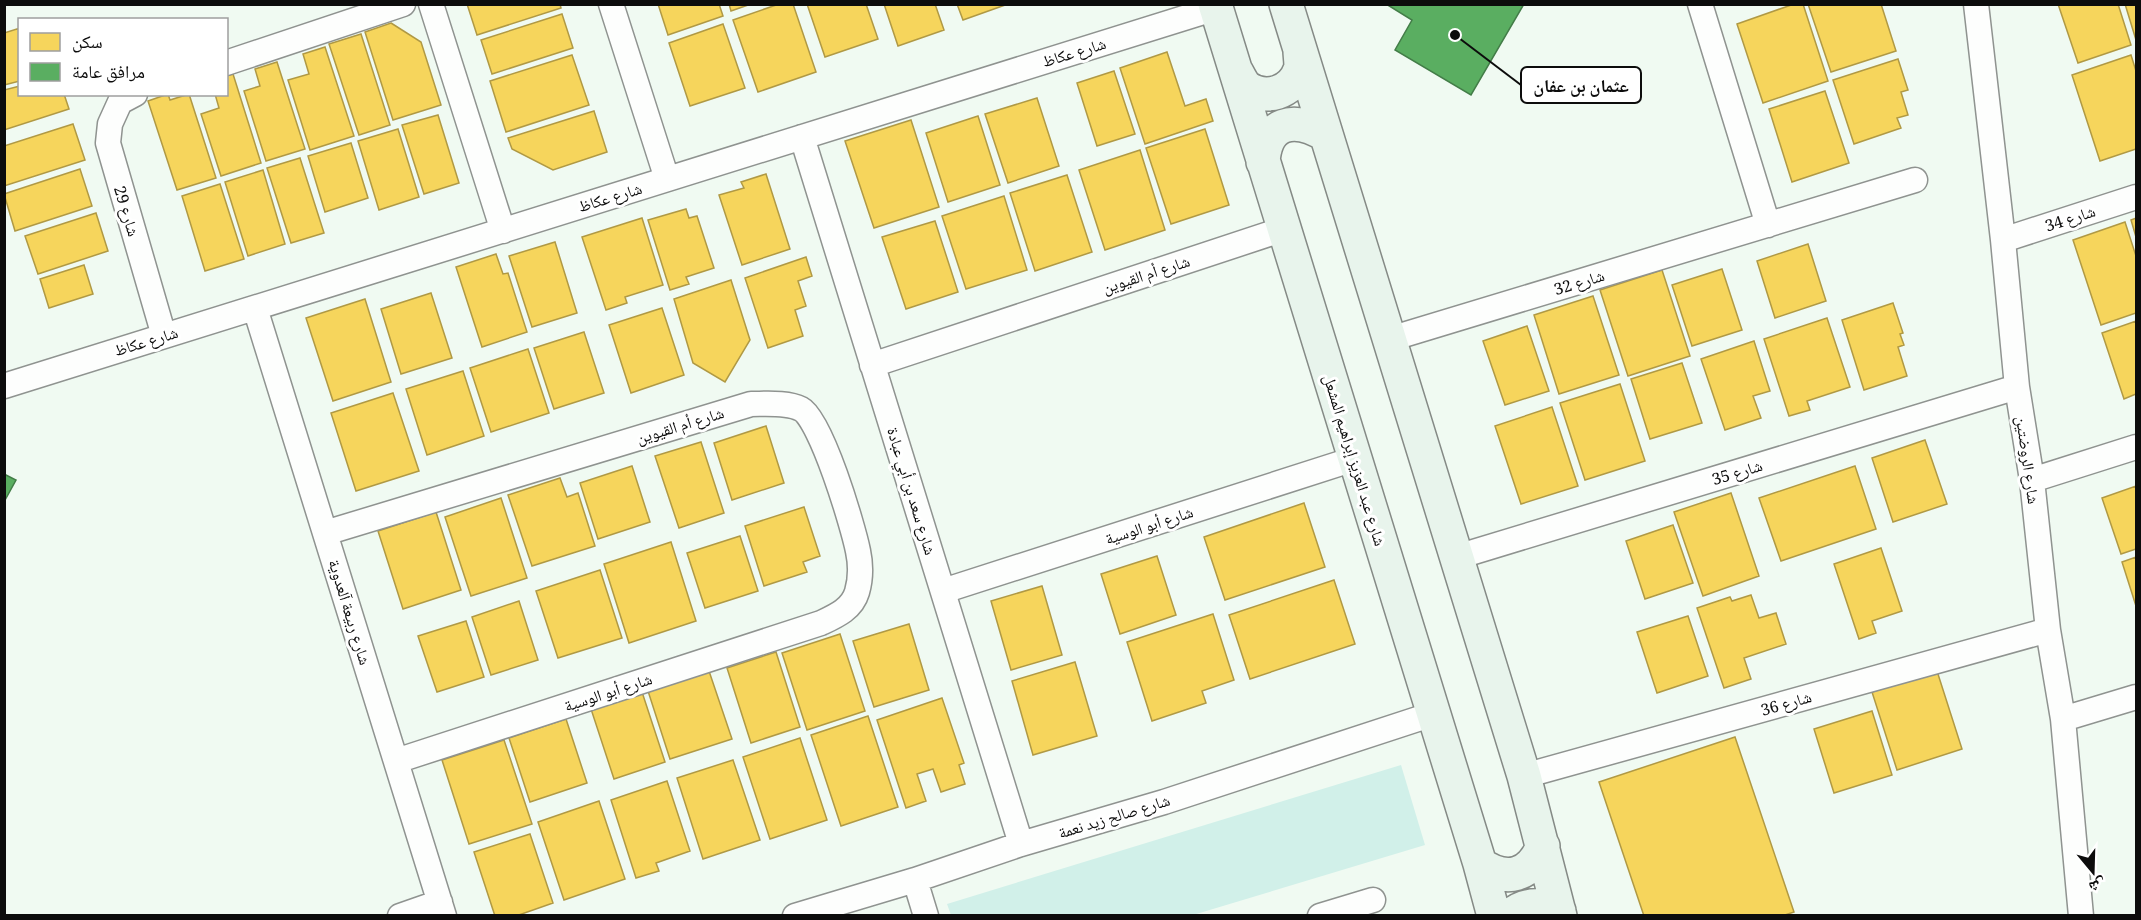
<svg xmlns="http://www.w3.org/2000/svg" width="2141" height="920" font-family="Georgia,'Noto Naskh Arabic',serif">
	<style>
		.green { fill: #d1f0e9 }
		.homes { fill: #f6d55c; stroke: #b09944; stroke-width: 1.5 }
		.public { fill: #5aae61; stroke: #437d48; stroke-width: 1.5 }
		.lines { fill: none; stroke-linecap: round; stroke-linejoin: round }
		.street-casing { stroke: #8f9390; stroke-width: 27 }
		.secondary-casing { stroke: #858a86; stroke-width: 36 }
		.street { stroke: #fdfefd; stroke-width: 24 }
		.secondary { stroke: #e8f4ec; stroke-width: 33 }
		.labels { text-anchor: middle; stroke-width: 6; stroke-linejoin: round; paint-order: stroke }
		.street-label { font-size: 16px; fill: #0c0c0c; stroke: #fff }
		.leader { fill: none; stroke: #0c0c0c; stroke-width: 2 }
		.callout-dot { fill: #0c0c0c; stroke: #fff; stroke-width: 2 }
		.callout { fill: #fff; stroke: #0c0c0c; stroke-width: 2 }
		.callout-label { font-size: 18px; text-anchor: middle; font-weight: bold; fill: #0c0c0c }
	</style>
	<rect width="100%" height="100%" fill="#f0faf2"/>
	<!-- green -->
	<path class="green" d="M1401,765l24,80 -232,70h-242l-4,-11z"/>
	<!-- homes -->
	<path class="homes" d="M467,4h93l1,4 -84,27z
		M658,4h61l4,12 -55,19z
		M729,4h22l-20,7z
		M779,4h14l23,68 -58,20 -25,-72z
		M807,4h59l12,35 -53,18z
		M884,4h51l9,26 -46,16z
		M957,4h51l-45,16z
		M1794,4h9l25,77 -65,22 -26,-79z
		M1808,4h73l15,47 -65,21z
		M2058,4h60l13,41 -53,18z
		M2125,4h11v36z
		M562,14l11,34 -81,26 -11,-34z
		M391,23l30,19 20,63 -48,15 -28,-88z
		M723,24l22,64 -55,18 -21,-63z
		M20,28v53l-16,4v-52z
		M361,34l29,91 -31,10 -30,-91z
		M325,47l29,89 -44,14 -22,-70 21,-6 -6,-20z
		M1167,52l18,54 21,-7 7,22 -68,23 -25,-76z
		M572,55l17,50 -83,27 -16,-51z
		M2131,55l5,16v78l-36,12 -28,-86z
		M1898,59l10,31 -7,2 7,23 -11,3 4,10 -47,16 -21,-64z
		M277,62l28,87 -39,12 -22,-70 16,-5 -5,-17z
		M1114,71l21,63 -38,12 -20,-63z
		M233,74l28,89 -40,13 -20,-62 18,-6 -4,-14h11v-18z
		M20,86v8h44l5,15 -65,21v-40z
		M1825,91l24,72 -57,19 -23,-73z
		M168,94l2,6 19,-6 27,84 -39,12 -29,-89z
		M1037,98l22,68 -51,17 -23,-69z
		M594,111l13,41 -54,18 -41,-21 -4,-11z
		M438,115l21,68 -35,11 -22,-69z
		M978,116l22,69 -52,17 -22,-69z
		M911,120l28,87 -65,21 -29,-87z
		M73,124l12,36 -81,26v-40z
		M398,129l21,68 -40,13 -21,-69z
		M1205,129l24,76 -58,19 -25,-76z
		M351,143l17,55 -43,14 -17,-56z
		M1140,150l25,80 -60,20 -26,-80z
		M300,158l24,75 -33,10 -24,-75z
		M80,169l12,37 -77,25 -11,-37z
		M263,170l22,74 -37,12 -23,-74z
		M766,174l24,75 -48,16 -23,-70 25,-7 -3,-6z
		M1067,175l25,77 -57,19 -25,-78z
		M220,184l24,75 -39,12 -23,-75z
		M1004,196l23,74 -61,19 -24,-73z
		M686,209l3,9 8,-2 17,52 -28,9 3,7 -19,6 -22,-70z
		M96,213l12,38 -70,23 -13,-38z
		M642,218l21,67 -38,12 2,6 -21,7 -24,-73z
		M2136,218v19l-5,-17z
		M935,221l23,71 -52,17 -24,-72z
		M2125,222l11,34v57l-35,12 -28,-85z
		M555,242l22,71 -45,14 -23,-71z
		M1808,244l18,57 -51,17 -18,-57z
		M496,254l7,20 5,-1 19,59 -45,15 -26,-80z
		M806,257l6,19 -14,5 8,25 -11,4 8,26 -35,12 -23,-70z
		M84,265l9,29 -44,14 -9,-29z
		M1722,269l20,61 -50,16 -20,-61z
		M1662,270l28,86 -62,20 -28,-86z
		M731,280l19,60 -25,42 -32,-19 -19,-64z
		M431,293l21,65 -51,16 -20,-65z
		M1593,296l26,79 -60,19 -25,-79z
		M365,299l26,83 -58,19 -27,-83z
		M1893,303l10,30 -3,1 4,11 -6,2 9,29 -43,14 -22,-70z
		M662,308l22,67 -53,18 -22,-68z
		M1827,318l23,69 -43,14 3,9 -21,6 -25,-77z
		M2136,321v73l-12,5 -22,-66z
		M1527,326l22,65 -44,14 -22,-64z
		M584,332l20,61 -50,16 -20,-61z
		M1754,341l16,50 -17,5 8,22 -36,12 -24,-71z
		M528,349l21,64 -58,19 -21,-64z
		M1682,363l20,60 -52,16 -19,-60z
		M463,371l21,65 -57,19 -21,-66z
		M1620,384l25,77 -60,19 -25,-77z
		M393,393l26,78 -63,20 -25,-78z
		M1552,407l26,79 -57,18 -26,-78z
		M766,426l18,57 -52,17 -18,-57z
		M1925,440l22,64 -54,18 -21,-64z
		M701,442l23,71 -45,15 -24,-72z
		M632,466l18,56 -52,17 -18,-56z
		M1855,466l21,63 -95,32 -22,-63z
		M560,478l7,19 11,-4 17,53 -63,20 -24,-71z
		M2136,486v63l-15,5 -19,-56z
		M1731,493l28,83 -56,20 -29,-84z
		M501,498l26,80 -56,18 -26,-79z
		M1304,503l21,64 -100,33 -21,-63z
		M804,507l16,49 -17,6 4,10 -43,14 -19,-60z
		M436,512l25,78 -58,19 -25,-78z
		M1673,525l20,58 -48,16 -19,-58z
		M740,536l18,55 -53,17 -18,-55z
		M671,542l25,79 -67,22 -25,-79z
		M1881,548l21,63 -30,10 4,12 -17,6 -25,-75z
		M1157,556l19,59 -56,19 -19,-60z
		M2136,557v49l-14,-44z
		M600,570l22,68 -64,20 -22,-67z
		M1334,580l21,64 -105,35 -21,-64z
		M1042,586l20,69 -51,15 -20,-69z
		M1751,595l8,23 17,-5 10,31 -42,14 7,21 -27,9 -27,-80 33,-11 2,4z
		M519,601l19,59 -47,15 -19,-58z
		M1213,614l21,66 -32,11 4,12 -54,18 -25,-79z
		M1688,616l20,60 -51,17 -20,-61z
		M466,621l18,56 -47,15 -19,-56z
		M909,624l20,66 -55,17 -21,-66z
		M840,634l25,77 -58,19 -25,-77z
		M776,652l24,75 -49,16 -24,-75z
		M1075,662l22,74 -64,19 -21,-74z
		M709,671l23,68 -62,20 -22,-68z
		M1937,671l25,78 -65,21 -25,-78z
		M642,692l23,70 -51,17 -23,-70z
		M942,698l22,65 -5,2 6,19 -24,8 -8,-23 -16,5 9,27 -20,7 -29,-88z
		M1872,711l20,64 -58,18 -20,-64z
		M868,716l30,91 -57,19 -30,-91z
		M566,719l21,64 -57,19 -21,-64z
		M1735,737l59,175 -12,4h-138l-45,-134z
		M800,738l27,82 -57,19 -27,-82z
		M504,740l28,84 -63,20 -27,-84z
		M733,760l27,80 -57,19 -26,-81z
		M667,781l23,70 -34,12 3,8 -23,7 -25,-78z
		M599,801l26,78 -61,21 -26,-78z
		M530,834l23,69 -37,13h-21l-21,-64z"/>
	<!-- public -->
	<path class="public" d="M1386,4h138l-53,91 -76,-45 17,-30z
		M4,474l12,6 -12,22z"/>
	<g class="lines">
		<!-- street casing -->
		<g class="street-casing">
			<path id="street" d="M431,4l72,227
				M611,4l56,175
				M1700,4l68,221
				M1976,4l27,236 14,147 15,93 16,150 15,89 18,197
				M226,63l177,-59
				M135,94l-15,8 -10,22 -2,19 56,193
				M802,137l219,707
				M2003,240l133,-43
				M255,308l189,608
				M1390,339l525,-159
				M872,365l412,-136
				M4,386l1212,-378
				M2032,480l104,-33
				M325,533l426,-129c15,0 36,-2 50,5 20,10 52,117 57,142 3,14 3,27 -1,41 -5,17 -21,24 -36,31l-425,138
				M1457,557l560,-170
				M943,591l411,-132
				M2063,719l73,-22
				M1524,776l524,-146
				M915,880l11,36
				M400,916l40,-14
				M795,916l120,-36 106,-36 143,-42 269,-88
				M1320,916l53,-16"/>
		</g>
		<!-- secondary casing -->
		<g class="secondary-casing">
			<path id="secondary" d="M1215,4l265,860 14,52
				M1286,4l238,772 36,140
				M1236,71c3,5 6,12 10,16 19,14 46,6 54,-17 2,-5 0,-13 0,-19
				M1263,162c3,-41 31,-46 63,-27
				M1480,864c27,19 50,12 63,-18
				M1510,916c15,-13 32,-12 49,-5"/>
		</g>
		<!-- street -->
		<use href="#street" class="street"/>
		<!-- secondary -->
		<use href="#secondary" class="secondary"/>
	</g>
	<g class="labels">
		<!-- street labels -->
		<g class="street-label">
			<text transform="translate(1074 52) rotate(-17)" y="6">شارع عكاظ</text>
			<text transform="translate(610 197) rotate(-17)" y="6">شارع عكاظ</text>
			<text transform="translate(127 211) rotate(73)" y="6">شارع 29</text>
			<text transform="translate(2070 218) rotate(-18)" y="6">شارع 34</text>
			<text transform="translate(1146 274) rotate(-18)" y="6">شارع أم القيوين</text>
			<text transform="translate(1579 282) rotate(-17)" y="6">شارع 32</text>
			<text transform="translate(146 341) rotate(-17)" y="6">شارع عكاظ</text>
			<text transform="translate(680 425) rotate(-17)" y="6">شارع أم القيوين</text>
			<text transform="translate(1355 460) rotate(73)" y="6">شارع عبد العزيز إبراهيم المشعل</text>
			<text transform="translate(2028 460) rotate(82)" y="6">شارع الروضتين</text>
			<text transform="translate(1737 472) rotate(-17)" y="6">شارع 35</text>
			<text transform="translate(912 491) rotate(73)" y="6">شارع سعد بن أبي عبادة</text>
			<text transform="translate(1149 525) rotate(-18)" y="6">شارع أبو الوسية</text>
			<text transform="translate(350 612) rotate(73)" y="6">شارع ربيعة آلعدوية</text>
			<text transform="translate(608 692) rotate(-18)" y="6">شارع أبو الوسية</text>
			<text transform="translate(1786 703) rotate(-16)" y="6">شارع 36</text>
			<text transform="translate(1114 816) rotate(-17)" y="6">شارع صالح زيد نعمة</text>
		</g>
	</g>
	<!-- callouts -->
	<path class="leader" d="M1455 35L1521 85"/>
	<circle class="callout-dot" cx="1455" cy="35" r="6"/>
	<rect class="callout" x="1521" y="67" width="120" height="36" rx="6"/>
	<g class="callout-label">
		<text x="1581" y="92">عثمان بن عفان</text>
	</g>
	<!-- border -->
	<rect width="2141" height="920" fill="none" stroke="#0c0c0c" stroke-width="12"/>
	<!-- legend -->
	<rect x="18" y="18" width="210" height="78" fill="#ffffff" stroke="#9e9e9e" stroke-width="1.5"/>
	<rect x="30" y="33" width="30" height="18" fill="#f6d55c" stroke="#9e9e9e" stroke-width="1.5"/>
	<text x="72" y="48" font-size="18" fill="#0c0c0c">سكن</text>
	<rect x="30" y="63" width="30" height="18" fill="#5aae61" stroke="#9e9e9e" stroke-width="1.5"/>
	<text x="72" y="78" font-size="18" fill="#0c0c0c">مرافق عامة</text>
	<!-- north arrow -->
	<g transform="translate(2093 872) rotate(161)" stroke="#ffffff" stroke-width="4.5" paint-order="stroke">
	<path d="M0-4.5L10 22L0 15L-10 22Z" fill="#0c0c0c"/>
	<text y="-9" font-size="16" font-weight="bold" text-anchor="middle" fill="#0c0c0c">ش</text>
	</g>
</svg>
